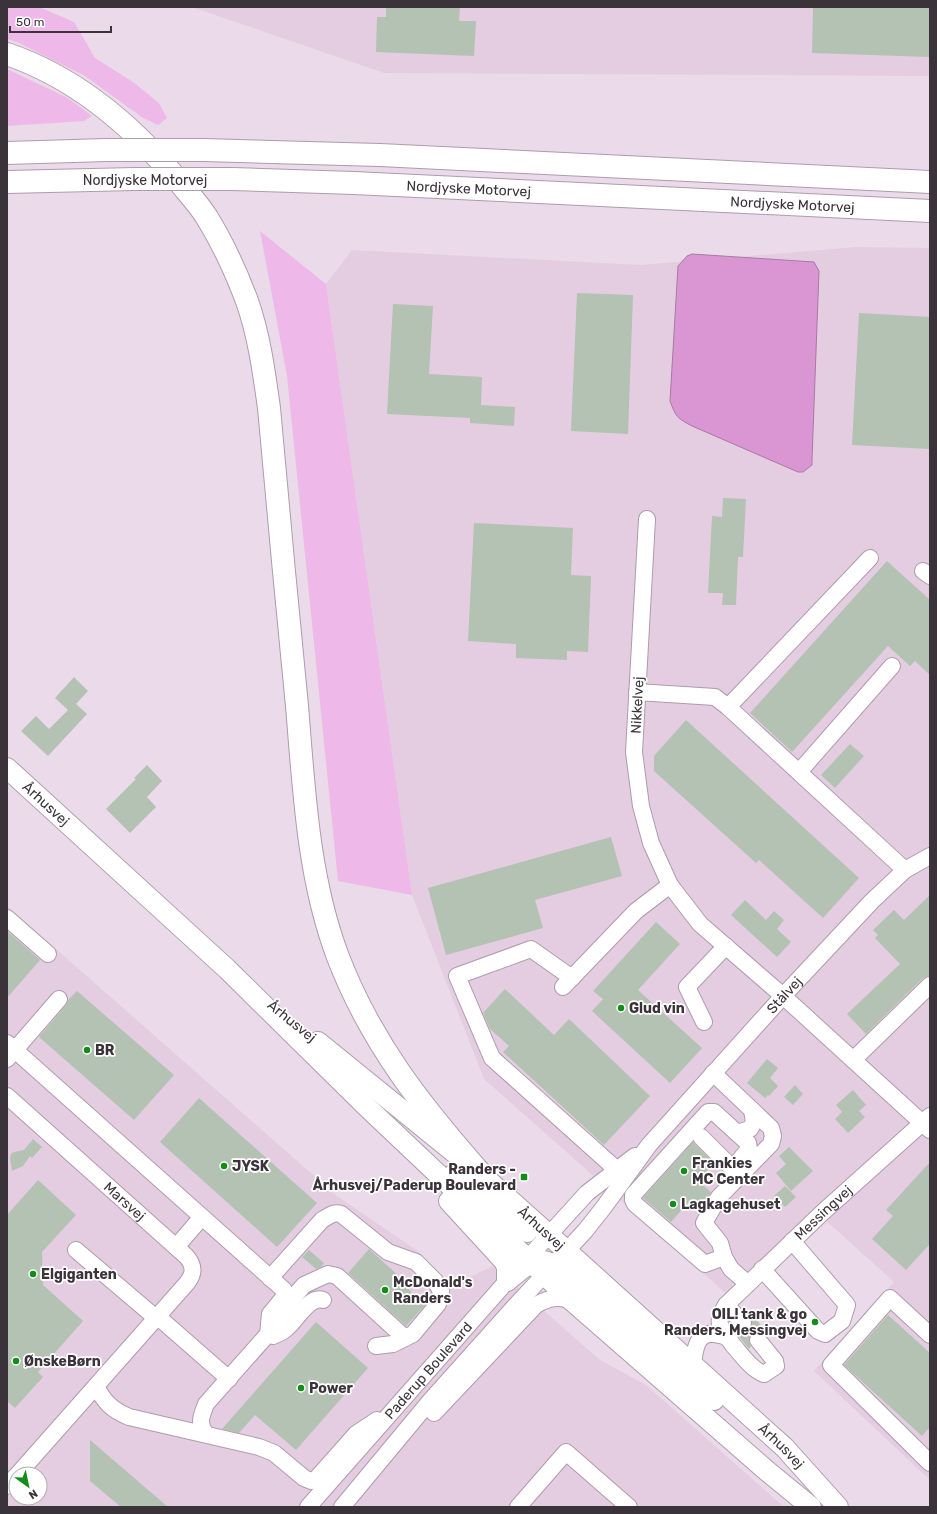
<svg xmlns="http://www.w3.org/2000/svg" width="937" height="1514" font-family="Rubik,sans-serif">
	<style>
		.built { fill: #e4cde1; fill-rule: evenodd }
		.green { fill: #eeb9e8 }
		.water { fill: #da96d3; stroke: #aa78a5 }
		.building { fill: #b3c2b2 }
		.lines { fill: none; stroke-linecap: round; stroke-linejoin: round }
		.minor-tunnel { stroke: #c8b9c6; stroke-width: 16; stroke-dasharray: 16 8; stroke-linecap: butt }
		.minor-casing { stroke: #ad9cab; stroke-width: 18 }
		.major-casing { stroke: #ad9cab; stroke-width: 22 }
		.highway-casing { stroke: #ad9cab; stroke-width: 24 }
		.minor { stroke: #fff; stroke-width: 16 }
		.major { stroke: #fff; stroke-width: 20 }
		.highway { stroke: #fff; stroke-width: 22 }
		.highway-bridge-casing { stroke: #ad9cab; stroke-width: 24; stroke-linecap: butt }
		.highway-bridge { stroke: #fff; stroke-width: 22 }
		.poi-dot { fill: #148d18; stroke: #fff; stroke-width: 1.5 }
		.labels { text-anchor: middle; stroke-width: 3.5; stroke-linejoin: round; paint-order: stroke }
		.street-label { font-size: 14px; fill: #3a3339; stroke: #fff }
		.poi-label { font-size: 14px; font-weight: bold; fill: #3a3339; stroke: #fff; text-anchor: start }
	</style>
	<rect width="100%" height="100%" fill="#ebdae9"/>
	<!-- built -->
	<path class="built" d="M192,7h738v69l-546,-3z
		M857,247l73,1v1232l-116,-109 80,-89 -72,-65 -91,81 -247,-219 -72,-184 -86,-611 26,-34 289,15z
		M7,906l330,290 82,56 32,34 42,-20 107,94 46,25 138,122h-777zM16,1474h24v24h-24z"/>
	<!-- green -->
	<path class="green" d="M7,7h32l35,15 21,36 38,24 26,21 8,15 -9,7 -15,-7 -58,-42 -68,-34 -10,-3z
		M7,69l61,29 24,18 -8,5 -77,5z
		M260,231l66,53 86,611 -74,-14 -51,-505z"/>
	<!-- water -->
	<path class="water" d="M692,254l122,8 5,9 -7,188v6l-9,7h-5l-106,-46c-15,-8 -16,-9 -22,-25l8,-135 9,-10z"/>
	<!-- building -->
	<path class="building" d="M386,7h74l-1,14h17l-2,35 -98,-4 1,-35h9z
		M813,7h117v50l-118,-4z
		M577,293l56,2 -5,139 -57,-3z
		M393,304l40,2 -4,68 53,3 -1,28 34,2 -1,19 -44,-3v-5l-83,-4z
		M859,313l71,4v132l-78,-4z
		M723,498l23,1 -3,58h-5l-2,48h-14l1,-12h-15l4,-77 10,1z
		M474,523l99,5 -2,47 20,1 -3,76 -21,-1v9l-51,-2v-14l-48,-3z
		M887,561l43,39v75l-15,-14 -5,5 -22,-20 -96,106 -42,-39z
		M74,677l14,14 -12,13 11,10 -39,42 -27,-25 15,-15 13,13 19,-19 -13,-12z
		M686,720l173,158 -36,40 -64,-58 -3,3 -102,-92v-15z
		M850,744l14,12 -29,32 -14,-13z
		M147,765l15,16 -15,16 9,10 -26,26 -24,-24 30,-30 -2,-1z
		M611,837l11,39 -87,24 8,28 -97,27 -18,-67z
		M930,895v81l-7,2 -57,56 -19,-20 53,-50 -25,-26 3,-3 -5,-5 21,-20 10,10z
		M745,900l21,20 8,-9 10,9 -7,9 14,13 -14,15 -46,-42z
		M656,922l24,22 -42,46 64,58 -32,35 -78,-72 11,-12 -10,-8z
		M7,931l33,29 -33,38z
		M505,989l49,46 15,-16 81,77 -46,49 -101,-93 6,-6 -19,-17 -7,-16z
		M77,991l97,84 -40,45 -95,-83 27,-32 2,-5z
		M767,1059l11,9 -8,10 8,8 -9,10 -1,-1 -3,3 -18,-15z
		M795,1085l8,9 -10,11 -9,-8z
		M853,1090l13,15 -7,6 6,6 -17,16 -13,-14 7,-7 -6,-7z
		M199,1098l118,105 -40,44 -117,-105z
		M33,1139l9,8 -10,11 -2,-2 -7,10 -11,5 -2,-13 1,-4 3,-2 10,-2z
		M693,1142l21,21 -16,18 13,11 -12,20 -11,-9 -17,19 -28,-24z
		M789,1147l24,24 -22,20 -15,-18 10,-9 -7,-8z
		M930,1162v82l-24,26 -34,-31 21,-23 -7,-6z
		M38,1180l38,35 -34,37 1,33 40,36 -45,51 5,5 -28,31 -8,-7v-186z
		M785,1186l11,11 -11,10 -11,-11z
		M369,1249l43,39 -3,2 16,15 -19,21 -58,-53z
		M309,1250l15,13 -3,4 -5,2 -14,-12z
		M752,1315l15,17 -2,2 -8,-3 -5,2 -3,4v4l2,5 -2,3 -9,-11 -2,-2 2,-1 -4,-5 9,2 4,-2 3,-5v-5l-2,-3z
		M888,1315l42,38v74l-8,9 -78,-71z
		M316,1322l52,46 -72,82 -41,-35 -16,18 -17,-4z
		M90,1440l78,67h-47l-31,-26z"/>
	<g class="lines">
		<!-- minor-tunnel -->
		<path class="minor-tunnel" d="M743,1323l15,17"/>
		<!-- minor casing -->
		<g class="minor-casing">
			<g id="minor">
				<path d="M647,519l-13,233 7,54 10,37 19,42 30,39 83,72 147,134"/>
				<path d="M923,571l7,5"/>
				<path d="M637,692l78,5 13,10 177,163"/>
				<path d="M728,707l142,-149"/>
				<path d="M799,772l93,-106"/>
				<path d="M7,918l41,36"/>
				<path d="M572,978l-41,-29 -74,27 35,82 125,112"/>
				<path d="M563,987l73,-76 34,-26"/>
				<path d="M704,1022l-17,-35 39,-41"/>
				<path d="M7,1043l277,247 1,3 -1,4 -14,17 -2,20 -62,70c-4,11 -9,19 0,30"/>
				<path d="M7,1059l52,-60"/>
				<path d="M853,1060l77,-75"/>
				<path d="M713,1073l58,55 2,8 -2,8 -52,53 -15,26 16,20 4,14 7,12 16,14"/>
				<path id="s1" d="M7,1096l179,160c8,9 9,17 1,27l-169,191"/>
				<path d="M701,1137l39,39"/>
				<path d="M732,1169l17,-20 -1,-6 -11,-10"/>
				<path d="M176,1247l26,-30"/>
				<path d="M76,1250l80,68"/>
				<path d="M724,1257l-19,7 -70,-60 -2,-4v-5l75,-83h6l23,21 13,-4 4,-7 -2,-12"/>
				<path d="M762,1269l56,62 7,3 17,-13 5,-16 -55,-64"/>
				<path d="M270,1278l52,-58c6,-3 11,-9 19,-6l47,38 28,10 19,19 6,10 -3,13 -25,30 -20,10 -17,2"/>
				<path d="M726,1305l17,18"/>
				<path d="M157,1316l72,63"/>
				<path d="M268,1334l19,-23 4,-11 13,-15 24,-11 9,2 68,62"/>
				<path d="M930,1335l-40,-37 -59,67 99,98"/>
				<path d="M273,1336c5,-2 10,-4 14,-8 10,-8 22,-33 36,-28"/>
				<path id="s2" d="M726,1337c-9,-13 -8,-19 0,-32l97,-93 107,-96"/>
				<path d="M693,1363c2,-12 3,-31 21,-29 3,1 9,1 12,3 2,1 5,5 6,7 10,11 19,25 32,30l12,-8 -1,-5 -17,-21"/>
				<path d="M96,1386c8,16 16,24 33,31l130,30 15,6 30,25 7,3 5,-2 40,-45 21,-14"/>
				<path d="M434,1413l102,-108c12,-7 22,-9 35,-5"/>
				<path d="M7,1486l9,-10"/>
				<path id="s3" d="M308,1507l199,-226 80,-88 48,-37"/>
				<path id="s4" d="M342,1507l88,-106 86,-96 69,-74 19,-24 45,-62 134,-149 89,-95 33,-31 25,-14"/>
				<path d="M518,1507l48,-55 63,55"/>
			</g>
		</g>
		<!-- major casing -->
		<g class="major-casing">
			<g id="major">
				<path id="s5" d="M7,768l220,201 141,139 203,192 196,171 44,36"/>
				<path id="s6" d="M318,1042l164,133 67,60 236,213 53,59"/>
				<path d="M454,1174l73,58"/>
				<path d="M449,1201l55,60 3,6v14"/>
				<path d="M507,1281l16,-13 9,-5 12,-2 10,3 26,20 134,116"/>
			</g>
		</g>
		<!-- highway casing -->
		<g class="highway-casing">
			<g id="highway">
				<path d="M7,54c70,24 127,73 173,129 9,11 19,22 26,33 17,27 30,56 41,85 12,34 17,71 22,107 9,99 18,199 28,298 7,84 11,172 41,251 33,86 84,150 144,218"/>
				<path d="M204,150l176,5 550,27"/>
				<path d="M7,153l99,-3"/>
				<path id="s7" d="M233,179l121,4 576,28"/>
				<path d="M7,182l127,-3"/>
			</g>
		</g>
		<!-- minor -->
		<use href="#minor" class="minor"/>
		<!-- major -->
		<use href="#major" class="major"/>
		<!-- highway -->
		<use href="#highway" class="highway"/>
		<!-- highway-bridge casing -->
		<g class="highway-bridge-casing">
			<path id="highway-bridge" d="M106,150h98
				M134,179h99"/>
		</g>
		<!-- highway-bridge -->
		<use href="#highway-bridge" class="highway-bridge"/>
	</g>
	<!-- markers -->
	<g class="poi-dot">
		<circle cx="621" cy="1008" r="4"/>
		<circle cx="87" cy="1050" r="4"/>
		<circle cx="224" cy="1166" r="4"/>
		<circle cx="684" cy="1171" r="4"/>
		<rect x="520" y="1173" width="8" height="8" rx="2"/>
		<circle cx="673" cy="1204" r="4"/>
		<circle cx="33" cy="1274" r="4"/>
		<circle cx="385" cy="1290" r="4"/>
		<circle cx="815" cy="1322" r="4"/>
		<circle cx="16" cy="1361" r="4"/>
		<circle cx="301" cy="1388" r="4"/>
	</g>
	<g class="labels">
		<!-- street labels -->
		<g class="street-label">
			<text x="145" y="185">Nordjyske Motorvej</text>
			<text dy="5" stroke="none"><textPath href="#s7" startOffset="236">Nordjyske Motorvej</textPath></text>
			<text dy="5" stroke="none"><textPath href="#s7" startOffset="560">Nordjyske Motorvej</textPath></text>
			<text transform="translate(637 705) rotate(-87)" y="5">Nikkelvej</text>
			<text dy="5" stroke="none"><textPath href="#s5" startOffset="53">Århusvej</textPath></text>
			<text dy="5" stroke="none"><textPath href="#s4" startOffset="677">Stålvej</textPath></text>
			<text transform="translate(292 1021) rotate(39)" y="5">Århusvej</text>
			<text dy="5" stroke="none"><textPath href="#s1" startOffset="158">Marsvej</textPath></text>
			<text dy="5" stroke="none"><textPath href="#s2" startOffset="169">Messingvej</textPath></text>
			<text dy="5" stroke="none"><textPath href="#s6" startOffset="291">Århusvej</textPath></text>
			<text dy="5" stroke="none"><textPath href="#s3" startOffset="182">Paderup Boulevard</textPath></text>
			<text dy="5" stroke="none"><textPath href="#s6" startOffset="615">Århusvej</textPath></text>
		</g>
		<!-- poi labels -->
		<g class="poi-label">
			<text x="629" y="1013">Glud vin</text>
			<text x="95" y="1055">BR</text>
			<text x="692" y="1168">Frankies<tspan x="692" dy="16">MC Center</tspan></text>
			<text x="232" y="1171">JYSK</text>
			<text x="516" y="1174" text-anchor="end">Randers -<tspan x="516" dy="16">Århusvej/Paderup Boulevard</tspan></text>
			<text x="681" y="1209">Lagkagehuset</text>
			<text x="41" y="1279">Elgiganten</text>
			<text x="393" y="1287">McDonald's<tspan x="393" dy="16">Randers</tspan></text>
			<text x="807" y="1319" text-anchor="end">OIL! tank &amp; go<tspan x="807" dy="16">Randers, Messingvej</tspan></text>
			<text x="24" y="1366">ØnskeBørn</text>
			<text x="309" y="1393">Power</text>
		</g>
	</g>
	<!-- border -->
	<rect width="937" height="1514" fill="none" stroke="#3a3339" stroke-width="16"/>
	<!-- north arrow -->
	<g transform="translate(28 1486) rotate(147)"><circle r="19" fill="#ffffff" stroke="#b0adb0"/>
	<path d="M0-3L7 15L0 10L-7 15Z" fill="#148d18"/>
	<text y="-6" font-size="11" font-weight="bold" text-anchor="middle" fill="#3a3339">N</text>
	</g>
	<!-- scale -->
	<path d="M10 26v6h101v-6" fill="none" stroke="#3a3339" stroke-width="2"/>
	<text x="16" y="26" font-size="12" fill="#3a3339" stroke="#ffffff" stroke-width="3" paint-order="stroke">50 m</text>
</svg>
